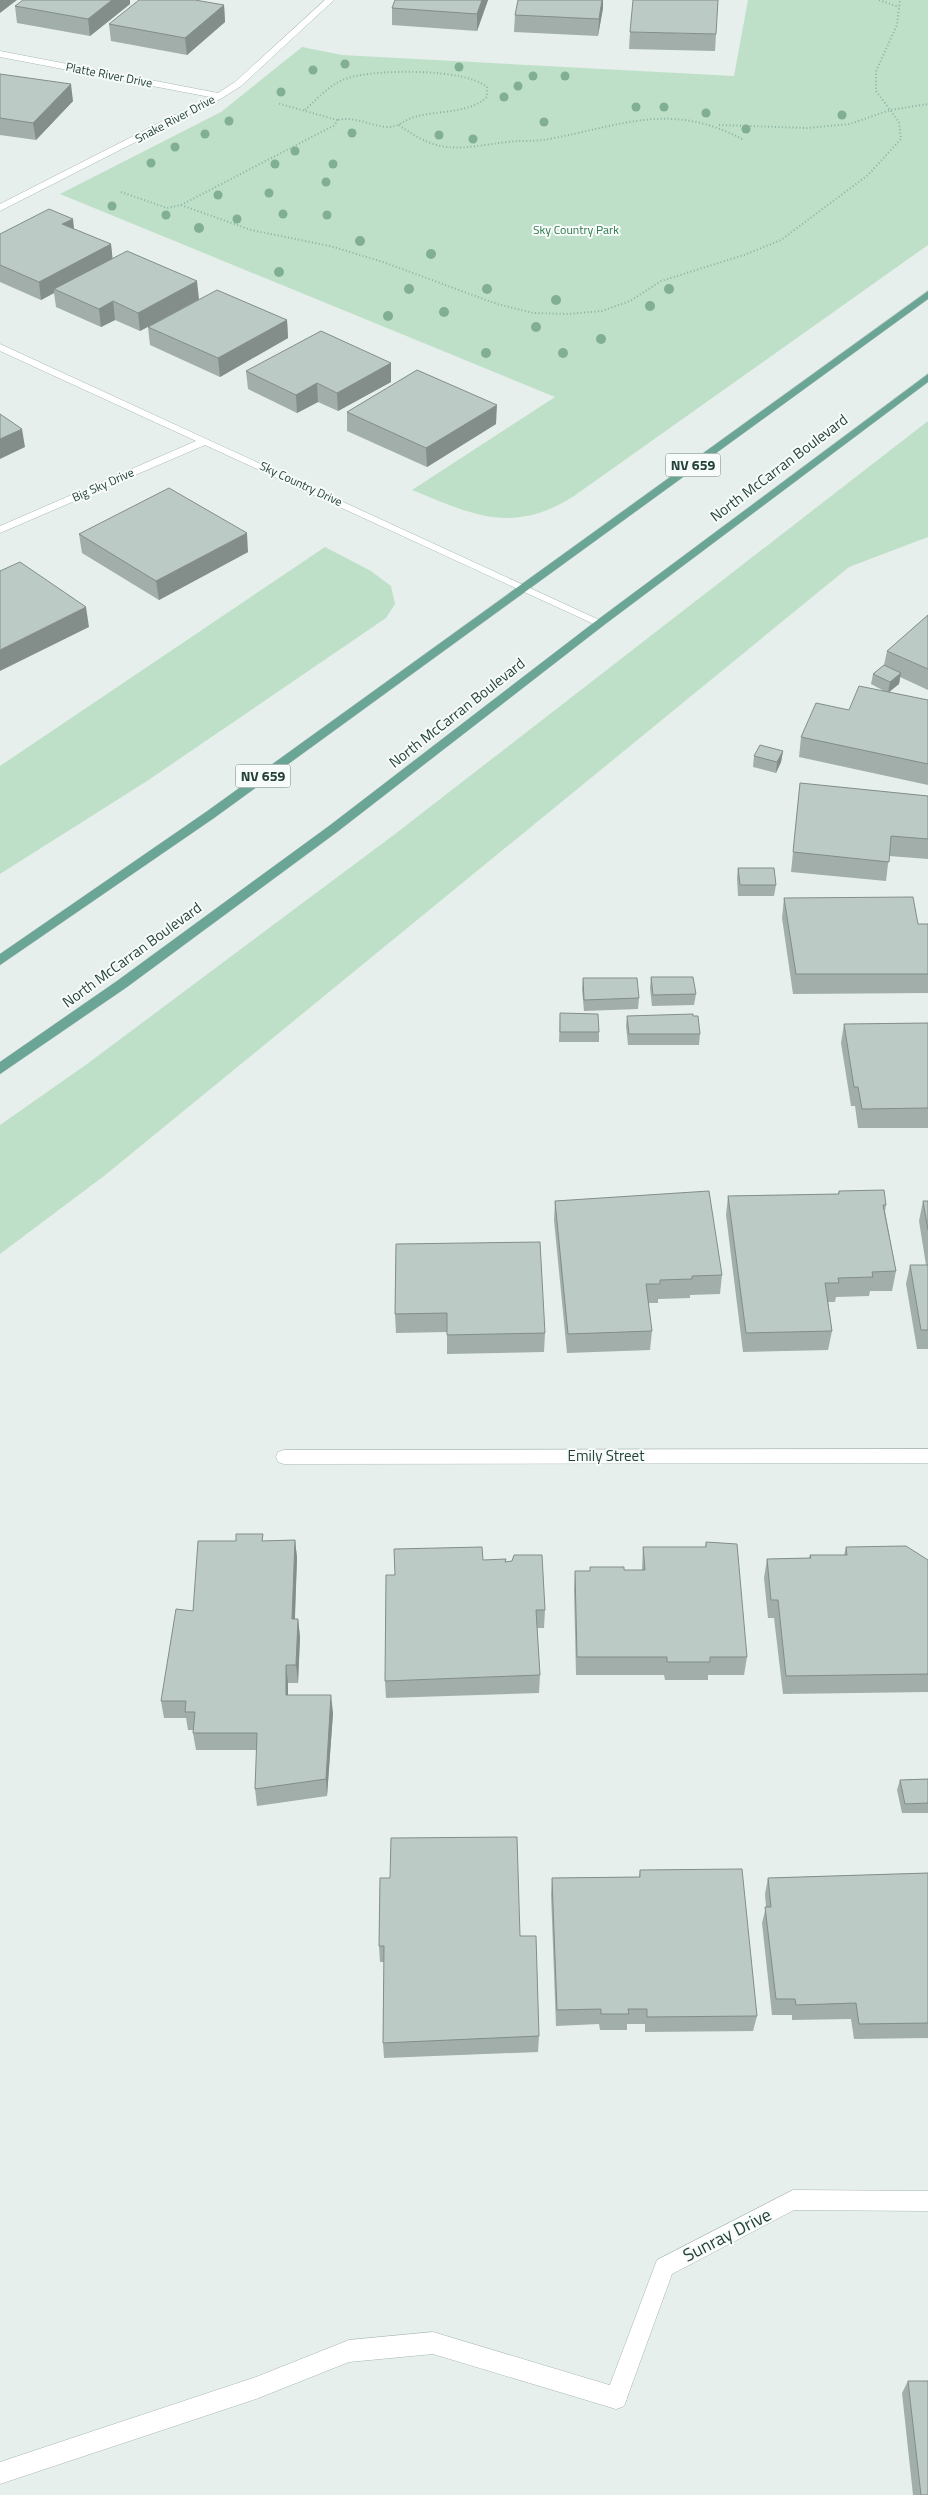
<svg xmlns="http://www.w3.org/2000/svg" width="928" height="2495" font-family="'Titillium Web',sans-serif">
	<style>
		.green { fill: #bfe0c8 }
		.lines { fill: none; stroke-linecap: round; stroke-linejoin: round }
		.lane-casing { stroke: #a8b8b2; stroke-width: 1 }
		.street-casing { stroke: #a8b8b2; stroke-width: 1 }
		.primary-casing { stroke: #c2cac8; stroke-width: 1 }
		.path { stroke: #86b3a5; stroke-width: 2; stroke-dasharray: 1 2.5; stroke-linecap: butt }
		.lane { fill: #fff; fill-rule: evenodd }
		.street { fill: #fff; fill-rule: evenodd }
		.primary { fill: #6aa596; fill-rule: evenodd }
		.tree { fill: #80af93 }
		.wall { fill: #a1aea9 }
		.shaded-wall { fill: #838d89 }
		.building { fill: #bbcac4; stroke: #838d89 }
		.labels { text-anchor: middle; stroke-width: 4; stroke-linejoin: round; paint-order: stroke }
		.far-street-label { font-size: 12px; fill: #24423a; stroke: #f7fbf9 }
		.far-park-label { font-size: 12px; fill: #2d7a4b; stroke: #f7fbf9 }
		.shield { fill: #f7fbf9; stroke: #637a73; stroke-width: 1 }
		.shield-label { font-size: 14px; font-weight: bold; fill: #24423a }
		.street-label { font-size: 15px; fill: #24423a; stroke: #f7fbf9 }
		.near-street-label { font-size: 18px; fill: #24423a; stroke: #f7fbf9 }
	</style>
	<rect width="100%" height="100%" fill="#e6efeb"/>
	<!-- green -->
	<path class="green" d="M748,0h180v245l-354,251c-61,39 -101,19 -162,-6l143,-93 -495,-203 161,-82 81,-65 40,8 392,21z
		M928,421v116l-79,30 -745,609 -104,78v-129l87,-61 308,-230z
		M325,547l46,24 20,15 4,18 -9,14 -239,163 -147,93v-108z"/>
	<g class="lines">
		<!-- lane casing -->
		<g class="lane-casing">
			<path id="lane" d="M433,2332l183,55 8,3 3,8 -3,8 -8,3 -183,-55 -84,8 -93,37 -256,85v-22l256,-85 93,-37z"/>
		</g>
		<!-- street casing -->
		<g class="street-casing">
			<path id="street" d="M325,0h9l-93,86 -19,12 -222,113v-7l210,-107 -210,-40v-6l218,42 17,-11z
				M0,344l606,279 -2,2h-8l-391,-180 -205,88v-7l196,-85 -196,-90z
				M928,1449v14l-644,1 -6,-2 -2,-5 2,-5 6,-2z
				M793,2190l135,1v20l-134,-1 -122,64 -48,132 -8,3 -8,-3 -3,-8 52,-138z"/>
		</g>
		<!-- primary casing -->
		<g class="primary-casing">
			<path id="primary" d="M928,291v8l-714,519 -214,147v-11l206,-142z
				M928,374v8l-324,243 -267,207 -210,155 -127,87v-12l117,-81 212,-155 267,-205z"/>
		</g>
		<!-- path -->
		<path class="path" d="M879,0l20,7
			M305,110c13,-12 26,-27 43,-32 28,-9 117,-10 139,9v10c-18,17 -49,13 -73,20 -10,3 -17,11 -28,10 -17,-2 -32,-11 -49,-7
			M399,125c43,31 59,23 108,17 14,-2 28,0 42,-3 75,-14 122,-38 195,1
			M719,125l88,3 43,-4 40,-14 38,-6
			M121,192l46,16 14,-3 154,-80 2,-5 -60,-17
			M181,205l70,25 79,16 53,16 114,42 36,9 35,1 34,-3 28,-10 31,-20 83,-26 37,-15 87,-65 33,-36 -2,-17 -23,-31v-20l21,-46 3,-25"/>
		<!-- lane -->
		<use href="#lane" class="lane"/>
		<!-- street -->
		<use href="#street" class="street"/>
		<!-- primary -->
		<use href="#primary" class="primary"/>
	</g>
	<!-- trees -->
	<g class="tree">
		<circle cx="345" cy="64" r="4.5"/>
		<circle cx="459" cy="67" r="4.5"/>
		<circle cx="313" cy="70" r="4.5"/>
		<circle cx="533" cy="76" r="4.5"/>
		<circle cx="565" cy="76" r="4.5"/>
		<circle cx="518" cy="86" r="4.5"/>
		<circle cx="281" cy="92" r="4.5"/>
		<circle cx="504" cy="97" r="4.5"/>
		<circle cx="636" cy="107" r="4.5"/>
		<circle cx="664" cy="107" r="4.5"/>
		<circle cx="706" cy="113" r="4.5"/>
		<circle cx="842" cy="115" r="4.5"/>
		<circle cx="229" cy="121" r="4.5"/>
		<circle cx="544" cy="122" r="4.5"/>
		<circle cx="746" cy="129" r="4.5"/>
		<circle cx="352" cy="133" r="4.5"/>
		<circle cx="205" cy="134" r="4.5"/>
		<circle cx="439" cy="135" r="4.5"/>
		<circle cx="473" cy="139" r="4.5"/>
		<circle cx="175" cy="147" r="4.5"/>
		<circle cx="295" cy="151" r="4.5"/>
		<circle cx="151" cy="163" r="4.5"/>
		<circle cx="275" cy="164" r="4.5"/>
		<circle cx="333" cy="164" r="4.5"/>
		<circle cx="326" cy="182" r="4.5"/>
		<circle cx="269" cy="193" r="4.5"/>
		<circle cx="218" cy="195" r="4.5"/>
		<circle cx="112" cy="206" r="4.5"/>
		<circle cx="283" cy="214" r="4.5"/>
		<circle cx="166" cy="215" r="4.5"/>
		<circle cx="327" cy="215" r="4.5"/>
		<circle cx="237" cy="219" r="4.5"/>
		<circle cx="199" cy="228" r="5"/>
		<circle cx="360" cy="241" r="5"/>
		<circle cx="431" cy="254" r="5"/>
		<circle cx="279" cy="272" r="5"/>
		<circle cx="409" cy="289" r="5"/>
		<circle cx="487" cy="289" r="5"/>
		<circle cx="669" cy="289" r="5"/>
		<circle cx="556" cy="300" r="5"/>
		<circle cx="650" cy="306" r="5"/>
		<circle cx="444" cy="312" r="5"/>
		<circle cx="388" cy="316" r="5"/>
		<circle cx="536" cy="327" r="5"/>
		<circle cx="601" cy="339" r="5"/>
		<circle cx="486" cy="353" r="5"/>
		<circle cx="563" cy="353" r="5"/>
	</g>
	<!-- wall -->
	<path class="wall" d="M395,0h93l-11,31 -85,-6v-17z
		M130,4l-40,32 -73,-13 -2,-17z
		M224,5l1,17 -38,33 -76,-14 -2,-17z
		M603,8l-5,28 -84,-4 1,-17z
		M630,32l86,2 -1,17 -86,-2z
		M0,74l73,27 -37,39 -36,-5z
		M74,229l37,15 1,14 87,41 88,21 1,18 -68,39 -70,-32 -2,-18 35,-19 -43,23 -25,-11 -14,7 -45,-20 -2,-14 -13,7 -41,-18v-48z
		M391,363v19l-53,29 -20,-9 -21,11 -49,-24 -2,-18z
		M347,412l149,12 -69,43 -80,-36z
		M79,534l169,18 -89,48 -77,-47z
		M928,615v75l-28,-13 -1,7 -11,8 40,8v85l-129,-28 2,-20 48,-27 37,-18 -15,-8 2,-10 11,-9 3,-14z
		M783,751l-2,11 -5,11 -23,-6 1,-11z
		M800,783l128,13v63l-39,-3 -3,25 -95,-9z
		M738,868l38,17 -2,11h-36l-1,-18z
		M784,898l134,26h10v69l-135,1 -11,-76z
		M651,977l45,17 -2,11 -42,1 -2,-18z
		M583,978l56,20 -1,11 -54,2 -2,-22z
		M560,1013l39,19v10h-40z
		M627,1016h66l7,18 -1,11h-71l-2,-19z
		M928,1023v105h-70l-3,-22h-4l-10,-63 3,-19z
		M839,1191l47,14 -1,6 11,60 -4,20h-22l-1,5 -33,1 -1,5h-7l4,29 -4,19 -85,2 -17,-137 2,-19 110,-2z
		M555,1201l167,74 -2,19 -30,1v3l-32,1v4h-10l4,28 -2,19 -83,3 -13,-133z
		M923,1201h5v148h-11l-11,-65 4,-19h16l-7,-44z
		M396,1244l149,89 -1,19 -97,2v-22l-51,1 -1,-19z
		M295,1540l2,18 -2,61h3l2,18 -2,46h-10v12l45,18 -6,83 -70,10 -2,-17 2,-39h-61l-3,-17v-3h-5l-2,-12h-22l-3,-17 32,-90 71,-70z
		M706,1542l41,115 -3,18h-36v5h-43l-1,-5h-88l-2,-86 1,-18h15v-4l34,3h18l1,-23h62z
		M846,1547l82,15v130l-145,2 -9,-76h-6l-4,-40 3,-19 42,-1 1,-3h34z
		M483,1560l23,2 39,48 -1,18h-7l3,47 -1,18 -153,5 -1,-17 10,-106z
		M928,1779v34h-26l-5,-23 3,-10z
		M640,1870l117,146 -4,15 -108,1v-8h-18v6h-27l-1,-6 -43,2 -5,-132 1,-16 87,-1z
		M928,1873v165l-74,1 -3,-20 -59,1v-5h-20l-10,-92 4,-16 -1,-13 3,-16z
		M520,1936l19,100 -1,16 -154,6 -1,-15 1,-81h-4l-1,-16z
		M908,2381l20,114h-15l-11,-102z"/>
	<!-- shaded-wall -->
	<path class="shaded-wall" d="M0,0h17l-17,13z
		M112,0h18v4l-40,32 -2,-17z
		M482,0h6l-11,31v-17z
		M602,0h1v8l-5,28 1,-17z
		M224,5l1,17 -38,33 -2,-17z
		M71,84l2,17 -37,39 -3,-17z
		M73,219l2,18 -13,-13z
		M111,244l2,18 -59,27v4l-13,7 -2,-18z
		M197,281l2,18 -59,32 -2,-18z
		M113,301l2,19 -14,7 -2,-18z
		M287,320l1,18 -68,39 -2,-19z
		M391,363v19l-53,29 -1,-18z
		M317,383l1,19 -21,11 -1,-18z
		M497,405l-1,19 -69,43 -1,-19z
		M22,429l3,18 -25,12v-20z
		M247,533l1,19 -89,48 -3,-19z
		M86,607l3,20 -89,44v-21z
		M901,673l-2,11 -11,9 2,-11z
		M783,751l-2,11 -5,11 1,-11z
		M295,1540l2,18 -3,79 -2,-18z
		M298,1619l2,18 -2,46 -2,-18z
		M286,1665l2,18v30l-2,-18z
		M331,1695l2,18 -6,83 -1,-17z"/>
	<!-- building -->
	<path class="building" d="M23,0h89l-24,19 -73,-13z
		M139,0h56l29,5 -39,33 -76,-14z
		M395,0h87l-5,14 -85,-6z
		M518,0h84l-3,19 -84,-4z
		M633,0h85l-2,34 -86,-2z
		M0,74l71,10 -38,39 -33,-5z
		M49,209l24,10 -11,5 49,20 -72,38 -39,-17v-31z
		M127,251l70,30 -59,32 -25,-12 -14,8 -45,-20z
		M217,290l70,30 -69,38 -70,-31z
		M321,331l70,32 -54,30 -20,-10 -21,12 -50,-24z
		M417,370l80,35 -71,43 -79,-36z
		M0,414l22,15 -22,10z
		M169,488l78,45 -91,48 -77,-47z
		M20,562l66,45 -86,43v-79z
		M928,615v54l-41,-18z
		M884,665l17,8 -11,9 -17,-8z
		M859,686l69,14v64l-127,-27 15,-34 33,7z
		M760,745l23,6 -6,11 -23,-6z
		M800,783l128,13v43l-37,-3 -2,26 -96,-10z
		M738,868h36l2,17h-36z
		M913,897l5,27h10v50h-132l-12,-76z
		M651,977h42l3,17 -43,1z
		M583,978h54l2,20 -55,2z
		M560,1013l38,1 1,18h-39z
		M693,1014v2h5l2,18h-71l-2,-18z
		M928,1023v85l-66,1 -4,-22h-4l-10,-63z
		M884,1190l2,15h-3l13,66 -24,1 1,5 -35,1 1,5h-14l7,48 -86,2 -18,-137 111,-2v-3z
		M709,1191l13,84 -30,1v3l-32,1v4h-14l6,47 -84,3 -13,-133z
		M923,1201h5v29z
		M540,1242l5,91 -98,2v-22l-52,1 1,-70z
		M910,1265h18v65h-7z
		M236,1534h27l-1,7 33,-1 -3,79h6l-2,46h-10v30h45l-5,84 -71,10 2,-56h-64l2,-21h-10l1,-11h-25l15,-92 17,2 5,-70h38z
		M706,1542l31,2 10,113h-37v5h-43v-5h-90l-2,-86h15v-4h34v3h21l-2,-23h63z
		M906,1546l22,14v114l-142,2 -8,-76h-7l-4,-41 44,-1 -1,-3h37l-1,-8z
		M482,1547l1,13 23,-1 -1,3 7,-1 2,-6h28l3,55h-9l4,65 -155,6 1,-106h9l-1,-26z
		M928,1779v24l-23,1 -5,-24z
		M517,1837l3,99h16l3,100 -156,7 1,-97h-5l1,-68h10l1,-40z
		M742,1869l15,147 -110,1v-8h-19l1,5h-28v-5l-44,1 -5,-132 88,-1v-7z
		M928,1873v150l-69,1 -3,-21 -60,2 -1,-6h-19l-11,-92h6l-3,-29z
		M908,2381h20v114h-7z"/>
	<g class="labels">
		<!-- far-street labels -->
		<g class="far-street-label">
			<text transform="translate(109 75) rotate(11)" y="4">Platte River Drive</text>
			<text transform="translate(175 119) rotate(-28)" y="4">Snake River Drive</text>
			<text transform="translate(301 484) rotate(25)" y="4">Sky Country Drive</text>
			<text transform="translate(103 485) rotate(-24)" y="4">Big Sky Drive</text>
		</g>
		<!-- far-park labels -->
		<g class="far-park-label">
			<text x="576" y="234">Sky Country Park</text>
		</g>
		<!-- shield labels -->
		<g class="shield">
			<rect x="665.5" y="453.5" width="55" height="23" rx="4"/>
			<rect x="235.5" y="764.5" width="55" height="23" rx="4"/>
		</g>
		<g class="shield-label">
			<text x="693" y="470">NV 659</text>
			<text x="263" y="781">NV 659</text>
		</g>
		<!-- street labels -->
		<g class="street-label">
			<text transform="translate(779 468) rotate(-37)" y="5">North McCarran Boulevard</text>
			<text transform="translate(457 713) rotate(-38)" y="5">North McCarran Boulevard</text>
			<text transform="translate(132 955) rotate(-36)" y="5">North McCarran Boulevard</text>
			<text x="606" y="1461">Emily Street</text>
		</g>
		<!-- near-street labels -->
		<g class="near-street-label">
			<text transform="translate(727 2235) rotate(-27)" y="6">Sunray Drive</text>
		</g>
	</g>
</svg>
